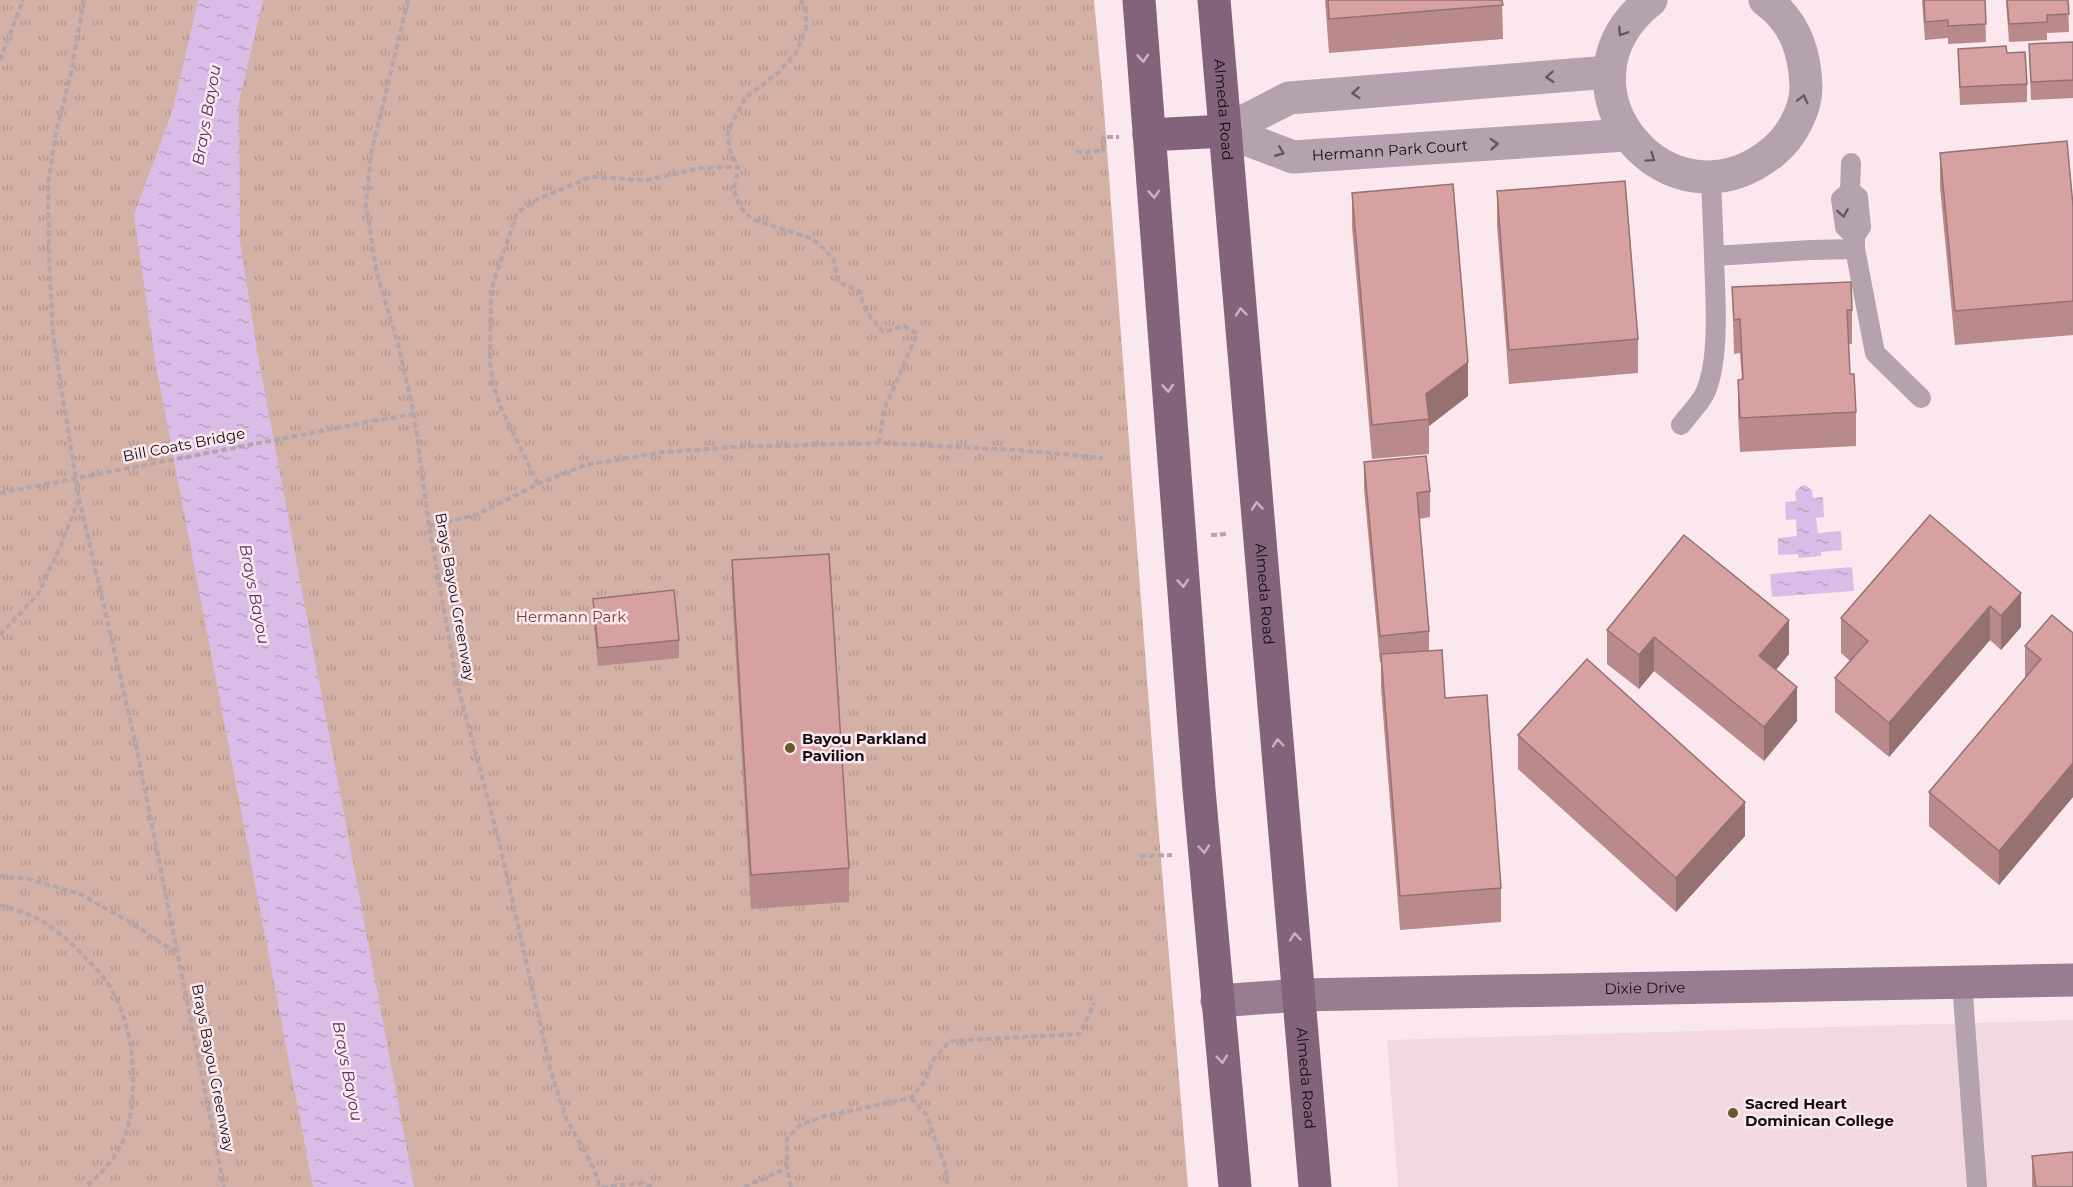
<svg xmlns="http://www.w3.org/2000/svg" width="2073" height="1187" font-family="Montserrat,sans-serif">
	<style>
		.built { fill: #f2d8e1 }
		.park { fill: url(#park-tufts) }
		.water { fill: url(#water-ripples) }
		.lines { fill: none; stroke-linecap: round; stroke-linejoin: round }
		.path { stroke: #b4a5aa; stroke-width: 4; stroke-dasharray: 6 3; stroke-linecap: butt }
		.lane { stroke: #b4a2af; stroke-width: 20 }
		.street { stroke: #b4a2af; stroke-width: 33 }
		.secondary { stroke: #987d91; stroke-width: 33 }
		.primary { stroke: #83637b; stroke-width: 33 }
		.path-bridge { stroke: #b4a5aa; stroke-width: 4; stroke-dasharray: 6 3; stroke-linecap: butt }
		.wall { fill: #b98a8b }
		.shaded-wall { fill: #967171 }
		.building { fill: #d7a1a2; stroke: #967171; stroke-width: 1.5 }
		.oneway { stroke: #645860 }
		.oneway2 { stroke: #cab3c0 }
		.poi-dot { fill: #645c28; stroke: #fae8ee; stroke-width: 2 }
		.labels { text-anchor: middle; stroke-width: 5; stroke-linejoin: round; paint-order: stroke }
		.street-label { font-size: 15px; fill: #150f11; stroke: #fae8ee }
		.park-label { font-size: 15px; fill: #7b3b27; stroke: #fae8ee }
		.poi-label { font-size: 15px; font-weight: bold; fill: #150f11; stroke: #fae8ee; text-anchor: start }
		.water-label { font-size: 16px; font-style: italic; fill: #543064; stroke: #fae8ee }
	</style>
	<defs>
		<pattern id="park-tufts" width="24" height="20" patternUnits="userSpaceOnUse" patternTransform="scale(1.5)"><rect width="24" height="20" fill="#d4b1a6"/><path d="M3 7l-1-3M5 7V3M7 7l1-3M15 17l-1-3M17 17v-4M19 17l1-3" fill="none" stroke="#b5978e"/></pattern>
		<pattern id="water-ripples" width="26" height="14" patternUnits="userSpaceOnUse" patternTransform="scale(1.5)"><rect width="26" height="14" fill="#d9bde7"/><path d="M2 4q2-2 4 0t4 0M15 11q2-2 4 0t4 0" fill="none" stroke="#b9a1c5"/></pattern>
	</defs>
	<rect width="100%" height="100%" fill="#fae8ee"/>
	<!-- built -->
	<path class="built" d="M2073,1020v167h-675l-11,-147z"/>
	<!-- park -->
	<path class="park" d="M0,0h1094l9,97 53,701 32,389h-1188z"/>
	<!-- water -->
	<path class="water" d="M198,0h65l-24,102 1,140 19,119 155,826h-101l-158,-826 -21,-146 39,-106z
		M1805,485l7,5 1,8 10,-1 1,20 -8,1 2,15 23,-2 1,19 -21,2v4l-22,2 -1,-4 -20,1v-17l19,-2 -1,-17 -10,1 -1,-18 11,-1 -1,-9 6,-6z
		M1852,567l2,24 -82,6 -2,-23z"/>
	<g class="lines">
		<!-- path -->
		<path class="path" d="M84,0l-13,73 -15,59 -8,52 1,75 4,76 26,163 56,243 89,446
			M408,0l-37,154 -5,51 11,69 21,70 16,70 15,112 28,157 42,158 52,231 15,46 27,49 7,20
			M800,0l6,7v21l-10,25 -18,20 -33,25 -17,33 1,17 9,19 -4,23 5,16 13,13 61,20 20,19 5,24 21,9 7,20 17,21 21,-6 13,8 -33,76 -5,33
			M0,60l23,-60
			M1076,152l27,-1v-14h16
			M373,421l41,-7
			M538,484l-38,-78 -7,-22 -3,-21 1,-73 26,-77 21,-14 53,-22 56,3 53,-12 37,-1
			M429,526l47,-11 62,-31 47,-19 79,-13 71,-5 144,-4 139,7 85,8
			M1211,535l17,-1
			M0,635l38,-41 23,-49 18,-46
			M1140,856l32,-1
			M0,876l29,3 51,15 48,27 50,33
			M0,905c11,4 24,7 34,12 18,9 33,22 47,36 10,11 22,22 30,35 16,29 23,63 22,96 0,46 -12,74 -48,103
			M911,1098l15,16 20,54 1,19
			M602,1187l40,-4 10,4
			M744,1187l43,-19
			M791,1187l-4,-19v-29l13,-14 25,-9 86,-18 14,-17 8,-21 17,-19 130,-7 14,-31"/>
		<!-- lane -->
		<path class="lane" d="M1851,163l-1,28 -9,8 4,28 10,9
			M1711,177l3,79 96,-6 45,-1v-13l6,-9 -3,-30 -8,-6
			M1855,249l20,104 46,45
			M1681,425c7,-10 17,-19 23,-30 17,-33 11,-102 10,-139
			M1962,982l15,205"/>
		<!-- street -->
		<g class="street">
			<path d="M1651,0c-109,86 19,238 123,151 17,-14 32,-41 32,-64 -1,-35 -11,-66 -41,-87"/>
			<path id="s1" d="M1225,131l68,26 333,-22"/>
			<path d="M1225,131l64,-33 320,-26"/>
		</g>
		<!-- secondary -->
		<path class="secondary" id="s2" d="M1217,1001l83,-6 773,-15"/>
		<!-- primary -->
		<g class="primary">
			<path d="M1139,0l60,790 36,397"/>
			<path id="s3" d="M1214,0l101,1187"/>
			<path d="M1149,135l76,-4"/>
		</g>
		<!-- path-bridge -->
		<path class="path-bridge" d="M0,493l373,-72"/>
	</g>
	<!-- wall -->
	<path class="wall" d="M1325,0h177l1,39 -174,14z
		M1922,0h63l1,42 -38,2v-6l-23,2z
		M2006,0h62l1,32 -22,1v7l-38,2z
		M2073,42v56l-42,2 -2,-56z
		M1958,49l49,4 20,31v18l-67,3z
		M1940,153l133,53v129l-118,10 -15,-158z
		M1497,191l141,148v34l-129,11 -12,-159z
		M1352,193l116,203 -39,30v28l-57,5 -20,-232z
		M1732,287l120,23v34h-4l2,30 6,38v34l-116,6 -2,-38v-34l4,-1 -2,-26 -6,1z
		M1364,462l66,29v26l-11,2 10,112v19l16,48 56,190v34l-101,8 -19,-242v-26h-1l-16,-173z
		M1930,515l91,112 -20,23 -11,-10 -101,117 -54,-45v-34l15,-17 -9,-8v-35z
		M732,560l117,308v34l-98,7 -19,-315z
		M593,599l86,41v18l-81,8 -5,-49z
		M1607,630l182,24 -13,16 21,51 -33,40 -110,-90 -15,18 -32,-25z
		M2073,633v164l-74,88 -70,-59v-34l96,-114v-32z
		M1518,735l227,101 -69,76 -158,-143z
		M2032,1156l41,31h-41z"/>
	<!-- shaded-wall -->
	<path class="shaded-wall" d="M1468,362v34l-39,30 -3,-32z
		M2021,593v34l-20,23v-34z
		M1990,606v34l-101,117v-34z
		M1789,620v34l-30,36v-34z
		M1654,637v34l-15,18v-34z
		M1797,687v34l-33,40v-34z
		M2073,763v34l-74,88v-34z
		M1745,802v34l-69,76v-34z"/>
	<!-- building -->
	<path class="building" d="M1328,0h174l1,5 -174,14z
		M1924,0h61l1,24 -38,2v-6l-23,2z
		M2007,0h61l1,14 -22,1v7l-38,2z
		M2073,42v38l-42,2 -2,-38z
		M2006,46l1,7 18,-1 2,32 -67,3 -2,-38z
		M2067,141l6,65v95l-118,10 -15,-158z
		M1625,181l13,158 -129,11 -12,-159z
		M1453,184l15,178 -42,32 3,25 -57,6 -20,-232z
		M1851,282l1,28h-5l3,64h4l2,38 -116,6 -2,-38 5,-1 -3,-60 -6,1 -2,-33z
		M1426,456l4,35 -13,2 12,138 -49,5 -16,-174z
		M1930,515l91,78 -20,23 -11,-10 -101,117 -54,-45 33,-37 -27,-23z
		M1684,535l105,85 -30,36 38,31 -33,40 -110,-90 -15,18 -32,-25z
		M829,554l20,314 -98,7 -19,-315z
		M674,590l5,50 -81,8 -5,-49z
		M2052,615l21,18v130l-74,88 -70,-59 112,-133 -16,-13z
		M1442,650l3,48 42,-3 14,193 -101,8 -19,-242z
		M1587,659l158,143 -69,76 -158,-143z
		M2073,1152v35h-37l-4,-31z"/>
	<!-- one-way arrows -->
	<defs><path id="oneway-chevron" d="M-2-3.5L2.5 0L-2 3.5" fill="none" stroke-width="1.6" stroke-linecap="round" stroke-linejoin="round" transform="scale(1.5)"/></defs>
	<g class="oneway">
		<use href="#oneway-chevron" transform="translate(1622 32) rotate(123)"/>
		<use href="#oneway-chevron" transform="translate(1550 77) rotate(175)"/>
		<use href="#oneway-chevron" transform="translate(1356 93) rotate(175)"/>
		<use href="#oneway-chevron" transform="translate(1803 99) rotate(-76)"/>
		<use href="#oneway-chevron" transform="translate(1494 144) rotate(-4)"/>
		<use href="#oneway-chevron" transform="translate(1280 152) rotate(22)"/>
		<use href="#oneway-chevron" transform="translate(1651 158) rotate(35)"/>
		<use href="#oneway-chevron" transform="translate(1843 213) rotate(81)"/>
	</g>
	<g class="oneway2">
		<use href="#oneway-chevron" transform="translate(1143 58) rotate(86)"/>
		<use href="#oneway-chevron" transform="translate(1154 194) rotate(86)"/>
		<use href="#oneway-chevron" transform="translate(1241 312) rotate(-95)"/>
		<use href="#oneway-chevron" transform="translate(1168 388) rotate(86)"/>
		<use href="#oneway-chevron" transform="translate(1257 506) rotate(-95)"/>
		<use href="#oneway-chevron" transform="translate(1183 583) rotate(86)"/>
		<use href="#oneway-chevron" transform="translate(1278 743) rotate(-95)"/>
		<use href="#oneway-chevron" transform="translate(1204 849) rotate(85)"/>
		<use href="#oneway-chevron" transform="translate(1295 937) rotate(-95)"/>
		<use href="#oneway-chevron" transform="translate(1222 1059) rotate(85)"/>
	</g>
	<!-- markers -->
	<g class="poi-dot">
		<circle cx="790" cy="748" r="6"/>
		<circle cx="1733" cy="1113" r="6"/>
	</g>
	<g class="labels">
		<!-- street labels -->
		<g class="street-label">
			<text dy="5" stroke="none"><textPath href="#s3" startOffset="110">Almeda Road</textPath></text>
			<text dy="5" stroke="none"><textPath href="#s1" startOffset="170">Hermann Park Court</textPath></text>
			<text transform="translate(184 445) rotate(-11)" y="5">Bill Coats Bridge</text>
			<text dy="5" stroke="none"><textPath href="#s3" startOffset="596">Almeda Road</textPath></text>
			<text transform="translate(455 597) rotate(80)" y="5">Brays Bayou Greenway</text>
			<text dy="5" stroke="none"><textPath href="#s2" startOffset="428">Dixie Drive</textPath></text>
			<text transform="translate(213 1068) rotate(79)" y="5">Brays Bayou Greenway</text>
			<text dy="5" stroke="none"><textPath href="#s3" startOffset="1082">Almeda Road</textPath></text>
		</g>
		<!-- park labels -->
		<g class="park-label">
			<text x="571" y="622">Hermann Park</text>
		</g>
		<!-- poi labels -->
		<g class="poi-label">
			<text x="802" y="744">Bayou Parkland<tspan x="802" dy="17">Pavilion</tspan></text>
			<text x="1745" y="1109">Sacred Heart<tspan x="1745" dy="17">Dominican College</tspan></text>
		</g>
		<!-- water labels -->
		<g class="water-label">
			<text transform="translate(206 115) rotate(-80)" y="6">Brays Bayou</text>
			<text transform="translate(255 594) rotate(79)" y="6">Brays Bayou</text>
			<text transform="translate(348 1071) rotate(79)" y="6">Brays Bayou</text>
		</g>
	</g>
</svg>
